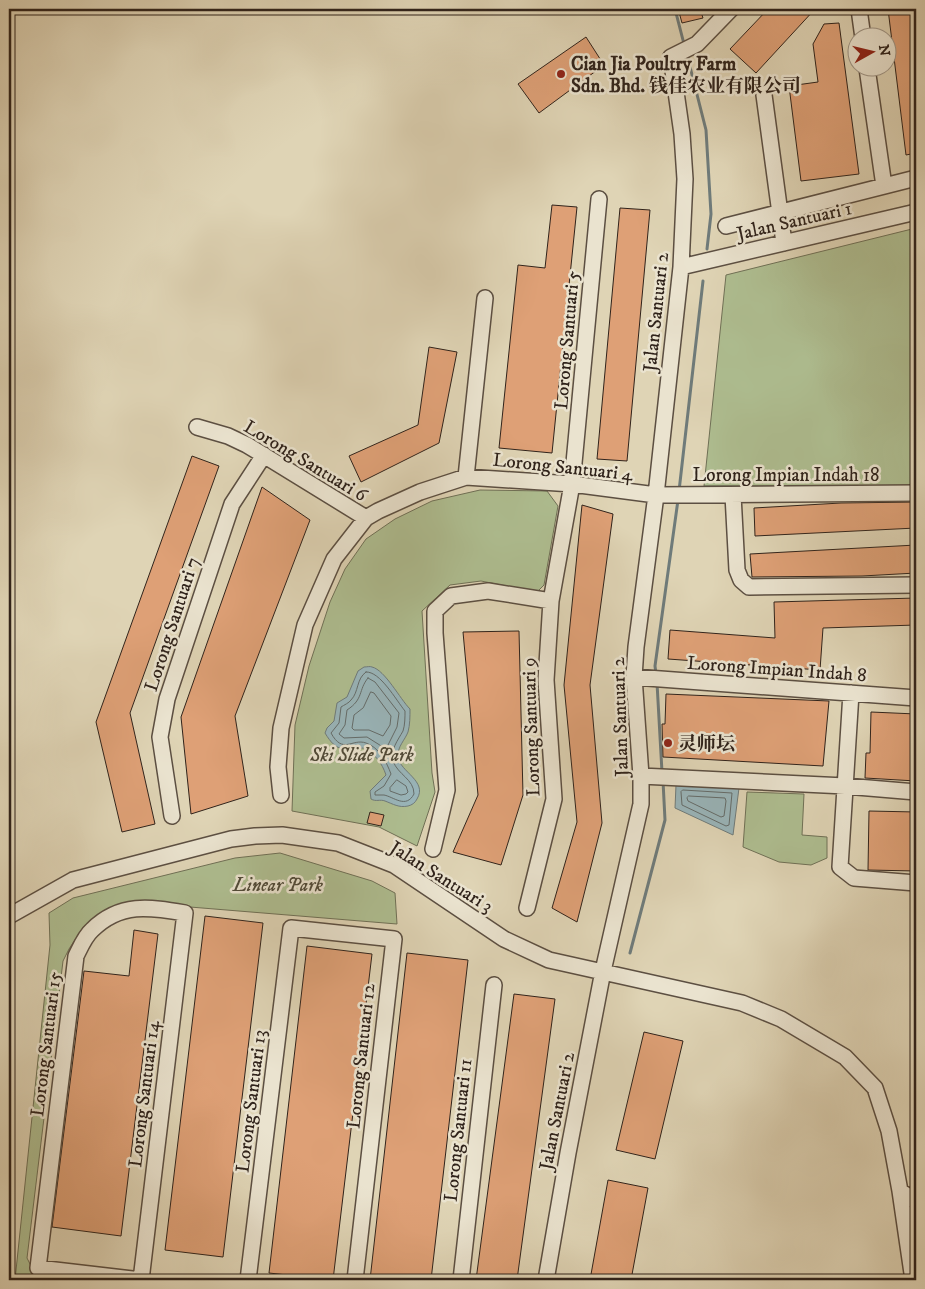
<svg xmlns="http://www.w3.org/2000/svg" width="925" height="1289" font-family="'IM FELL DW Pica','Noto Serif SC',serif">
	<style>
		.green { fill: #aebd90; stroke: #6f7056 }
		.water { fill: #99b5ba; stroke: #6f7b7a }
		.lines { fill: none; stroke-linecap: round; stroke-linejoin: round }
		.shore { stroke: #646c6a; stroke-width: 1 }
		.stream { stroke: #6f7b7a; stroke-width: 3 }
		.building { fill: #dea076; stroke: #30231b }
		.minor-casing { stroke: #5c4f42; stroke-width: 18 }
		.minor { stroke: #eae3cf; stroke-width: 15 }
		.poi-dot { fill: #8f2418; stroke: #eae3cf; stroke-width: 2 }
		.labels { text-anchor: middle; stroke-width: 5; stroke-linejoin: round; paint-order: stroke }
		.poi-label { font-size: 19px; font-weight: bold; fill: #30231b; stroke: #eae3cf; text-anchor: start }
		.street-label { font-size: 19px; fill: #30231b; stroke: #eae3cf }
		.park-label { font-size: 19px; font-style: italic; fill: #504a38; stroke: #eae3cf }
	</style>
	<rect width="100%" height="100%" fill="#dfd4b5"/>
	<filter id="stains"><feTurbulence type="fractalNoise" baseFrequency=".004" numOctaves="4"/><feColorMatrix values="0 0 0 0 .2 0 0 0 0 .09 0 0 0 0 .02 0 0 0 .5 -.17"/></filter>
	<radialGradient id="worn" r=".72"><stop offset=".6" stop-color="#630" stop-opacity="0"/><stop offset="1" stop-color="#630" stop-opacity=".3"/></radialGradient>
	<!-- green -->
	<path class="green" d="M916,228v258h-212l22,-211z
		M480,490l67,1 11,15 -14,79 -7,7 -56,-11 -31,4 -28,26 10,162 3,19 -18,54 -38,-19 -87,-16 3,-86 14,-59 21,-64 15,-33 21,-30 29,-20 37,-18z
		M747,792l57,2 -2,41 25,2v21l-16,7 -32,-3 -36,-15z
		M280,853l92,28 23,12 2,31 -268,-22 -45,24 -15,23 -6,12 -36,297 5,10 8,7 -1,5h-24l35,-335 -1,-32 24,-15 162,-40z"/>
	<!-- water -->
	<path class="water" d="M364,667c3,0 6,-1 8,0 13,3 28,32 38,42 0,7 0,16 -2,23 -3,8 -11,15 -10,25 2,15 30,24 19,42 -2,4 -5,6 -9,7 -9,2 -15,-2 -23,-5 -5,-2 -9,1 -14,-2l-1,-8 16,-16c-4,-12 -11,-21 -22,-27 -21,1 -27,5 -39,-15l2,-5 7,-7 3,-18 10,-6 11,-26z
		M676,785l63,3 -6,47 -58,-27z"/>
	<g class="lines">
		<!-- shore -->
		<path class="shore" d="M366,672c14,-1 30,28 39,39 0,6 0,14 -2,20 -5,9 -13,19 -10,30 5,14 21,18 21,33 -8,15 -20,3 -30,1 -3,0 -6,0 -9,0v-3l9,-6 7,-12c-4,-11 -12,-27 -25,-31 -14,-5 -23,12 -35,-10l8,-10 2,-16c3,-2 8,-4 10,-7 8,-8 5,-21 15,-28z
			M368,678l7,4 24,31 -2,14 -11,22 -19,-12 -23,1 -5,-4 6,-9 2,-15c17,-11 11,-20 21,-32z
			M371,692l3,1 17,23 -1,9 -7,11 -14,-6h-15l-2,-2 2,-13 9,-7z
			M397,780l9,6 2,6 -2,2 -5,1 -11,-4v-3z
			M683,790l49,3 -3,32 -3,1 -44,-21 -1,-13z
			M689,796l36,2 1,3 -2,15 -3,1 -33,-16 -1,-3z"/>
		<!-- stream -->
		<path class="stream" d="M675,9l9,35
			M687,55l19,75 5,84 -4,35
			M679,491l24,-210
			M656,674l-1,-8 23,-166
			M657,683l5,89
			M630,953l35,-133 -2,-39"/>
	</g>
	<!-- building -->
	<path class="building" d="M690,9h10l3,9 -21,5 -3,-11z
		M768,9h47l-59,64 -26,-24z
		M888,9h28v144l-10,2z
		M839,23l20,151 -58,7 -12,-95 29,-4 -5,-38 11,-20z
		M586,37l18,28 -65,48 -21,-29z
		M552,205l25,2 -25,246 -53,-5 19,-183 27,3z
		M620,208l30,2 -23,251 -30,-2z
		M429,347l28,5 -18,91 -78,39 -12,-26 69,-31z
		M192,456l27,10 -89,247 25,111 -33,8 -26,-110z
		M262,487l48,33 -75,196 13,80 -57,18 -10,-97z
		M916,502v26l-161,8 -1,-28 87,-5z
		M582,505l31,9 -23,171 12,138 -25,99 -25,-14 25,-86 -13,-137z
		M916,545v28l-54,3 -110,1 -2,-23z
		M916,598v27l-93,3 -3,42 -152,-11 2,-29 105,8 -1,-36z
		M519,631l4,164 -22,70 -48,-13 25,-57 -15,-163z
		M666,694l163,7 -6,65 -160,-9 -1,-33h3z
		M871,712l45,2v67l-51,-3 1,-25h4z
		M869,811l47,1v59l-48,-1z
		M370,812l14,3 -3,11 -14,-3z
		M205,916l58,7 -40,334 -58,-7z
		M134,930l24,4 -37,302 -69,-9 32,-256 45,5z
		M307,946l65,8 -39,326 -64,-7z
		M407,953l61,7 -37,320h-61z
		M514,994l41,5 -38,281h-41z
		M644,1032l39,9 -28,118 -39,-9z
		M608,1180l40,8 -17,92h-41z"/>
	<g class="lines">
		<!-- minor casing -->
		<g class="minor-casing">
			<path id="minor" d="M859,9l4,29
				M867,68l17,118
				M764,95l20,148
				M726,226l190,-48
				M681,267l235,-55
				M197,427l31,9 19,9 119,73
				M466,477l19,-179
				M733,495l4,75 4,10 8,7 167,-2
				M634,677l282,21
				M851,693l-11,174 14,11 62,5
				M641,776l204,10 71,6
				M281,795l-3,-28 3,-39 24,-103 29,-66 32,-41 12,-7 42,-19 46,-15 106,7 84,11 260,-2
				M172,816l-12,-79 7,-38 65,-195 32,-49
				M433,849l14,-59 -12,-157v-22l16,-15 37,-5 63,10
				M527,908l27,-109 -8,-119 5,-79 21,-117 27,-285
				M9,916l64,-36 158,-41 24,-3 27,-1 56,8 56,22 110,74 45,21 193,43 39,16 64,38 30,31 14,43 11,60 13,89
				M900,1191l16,10
				M141,1280l44,-367c-35,-6 -65,-11 -93,17 -7,6 -12,18 -16,26l-38,312 103,12h3
				M248,1280l43,-352 103,11 -39,341
				M461,1280l33,-295
				M546,1280l22,-127 35,-182 38,-167v-28l-7,-99 2,-30 20,-152 25,-228 4,-88 -3,-45 -11,-77 26,-13 34,-35"/>
		</g>
		<!-- minor -->
		<use href="#minor" class="minor"/>
	</g>
	<!-- markers -->
	<g class="poi-dot">
		<circle cx="561" cy="74" r="5"/>
		<circle cx="668" cy="743" r="5"/>
	</g>
	<g class="labels">
		<!-- poi labels -->
		<g class="poi-label">
			<text x="571" y="70">Cian Jia Poultry Farm<tspan x="571" dy="22">Sdn. Bhd. 钱佳农业有限公司</tspan></text>
			<text x="678" y="750">灵师坛</text>
		</g>
		<!-- street labels -->
		<g class="street-label">
			<text transform="translate(794 220) rotate(-13)" y="7">Jalan Santuari 1</text>
			<text transform="translate(655 312) rotate(-84)" y="7">Jalan Santuari 2</text>
			<text transform="translate(566 340) rotate(-85)" y="7">Lorong Santuari 5</text>
			<text transform="translate(306 460) rotate(31)" y="7">Lorong Santuari 6</text>
			<text transform="translate(563 466) rotate(6)" y="7">Lorong Santuari 4</text>
			<text x="786" y="481">Lorong Impian Indah 18</text>
			<text transform="translate(171 624) rotate(-72)" y="7">Lorong Santuari 7</text>
			<text transform="translate(777 668) rotate(4)" y="7">Lorong Impian Indah 8</text>
			<text transform="translate(619 717) rotate(-92)" y="7">Jalan Santuari 2</text>
			<text transform="translate(530 727) rotate(-92)" y="7">Lorong Santuari 9</text>
			<text transform="translate(442 876) rotate(32)" y="7">Jalan Santuari 3</text>
			<text transform="translate(45 1044) rotate(-83)" y="7">Lorong Santuari 15</text>
			<text transform="translate(360 1056) rotate(-84)" y="7">Lorong Santuari 12</text>
			<text transform="translate(143 1094) rotate(-83)" y="7">Lorong Santuari 14</text>
			<text transform="translate(250 1101) rotate(-83)" y="7">Lorong Santuari 13</text>
			<text transform="translate(556 1111) rotate(-79)" y="7">Jalan Santuari 2</text>
			<text transform="translate(457 1130) rotate(-84)" y="7">Lorong Santuari 11</text>
		</g>
		<!-- park labels -->
		<g class="park-label">
			<text x="362" y="761">Ski Slide Park</text>
			<text x="278" y="891">Linear Park</text>
		</g>
	</g>
	<!-- margin -->
	<rect width="925" height="1289" fill="none" stroke="#dfd4b5" stroke-width="30"/>
	<rect x="10" y="10" width="905" height="1269" fill="none" stroke="#30231b" stroke-width="2.5"/>
	<rect x="15" y="15" width="895" height="1259" fill="none" stroke="#30231b"/>
	<!-- north arrow -->
	<g transform="translate(872 52) rotate(82)"><circle r="24" fill="#eae3cf" stroke="#a09687"/>
	<path d="M0-4L9 19L0 12L-9 19Z" fill="#8f2418"/>
	<text y="-8" font-size="14" font-weight="bold" text-anchor="middle" fill="#30231b">N</text>
	</g>
	<rect width="100%" height="100%" filter="url(#stains)"/>
	<rect width="100%" height="100%" fill="url(#worn)"/>
</svg>
